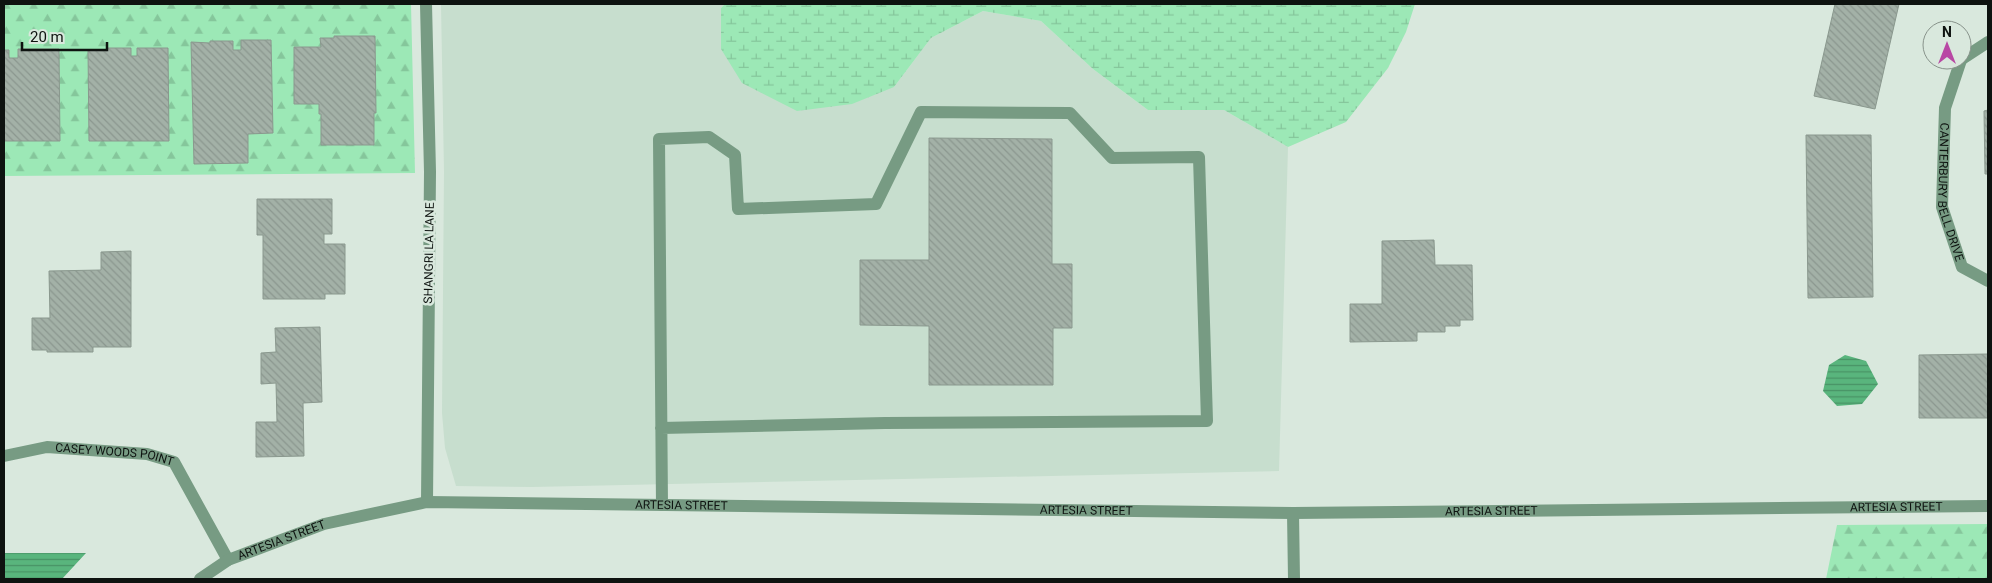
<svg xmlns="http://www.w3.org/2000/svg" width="1992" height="583" font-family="Roboto,sans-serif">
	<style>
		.built { fill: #c7dece }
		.forest { fill: url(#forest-firs) }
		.wetland { fill: url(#wetland-marsh) }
		.water { fill: url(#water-rules) }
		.building { fill: url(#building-back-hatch); stroke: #8a988e }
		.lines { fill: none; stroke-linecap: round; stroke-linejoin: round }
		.service { stroke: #779b83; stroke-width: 12 }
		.minor { stroke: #779b83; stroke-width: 12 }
		.tertiary { stroke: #779b83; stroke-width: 12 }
		.labels { text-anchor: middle; stroke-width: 5; stroke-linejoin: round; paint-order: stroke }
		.street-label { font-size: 12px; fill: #0e1310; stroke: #d9e8dd }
	</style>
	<defs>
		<pattern id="forest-firs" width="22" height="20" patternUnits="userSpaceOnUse" patternTransform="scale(1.25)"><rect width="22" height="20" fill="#9ce8b6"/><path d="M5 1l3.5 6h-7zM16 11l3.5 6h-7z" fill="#85c69b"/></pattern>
		<pattern id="wetland-marsh" width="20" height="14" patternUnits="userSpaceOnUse" patternTransform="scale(1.25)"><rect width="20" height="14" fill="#9ce8b6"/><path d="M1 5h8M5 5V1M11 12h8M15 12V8" fill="none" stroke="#85c69b"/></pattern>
		<pattern id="water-rules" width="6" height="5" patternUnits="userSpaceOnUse" patternTransform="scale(1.25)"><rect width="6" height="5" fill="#59b57d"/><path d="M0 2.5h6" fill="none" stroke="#489265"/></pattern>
		<pattern id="building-back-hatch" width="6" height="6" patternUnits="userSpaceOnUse" patternTransform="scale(1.25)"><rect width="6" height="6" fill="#a3b1a7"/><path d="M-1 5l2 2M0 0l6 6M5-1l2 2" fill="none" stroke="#8b978f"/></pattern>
	</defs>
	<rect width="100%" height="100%" fill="#d9e8dd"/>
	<!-- built -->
	<path class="built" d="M441,4h284l-4,4 173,79 37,-49 52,-27 58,10 52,48 55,41h76l64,37 -9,324 -747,16 -76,-1 -11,-38 -3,-35 2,-241z"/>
	<!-- forest -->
	<path class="forest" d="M4,4h407l4,169 -411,3z
		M1988,524v55h-162l11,-54z"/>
	<!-- wetland -->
	<path class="wetland" d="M725,4h690l-9,28 -18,36 -42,54 -58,25 -64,-37h-76l-55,-41 -52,-48 -58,-10 -52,27 -37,49 -42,17 -55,7 -55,-28 -21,-34v-41z"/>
	<!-- water -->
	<path class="water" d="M1845,355l21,6 12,23 -16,20 -25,2 -14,-15 6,-26z
		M4,553h82l-24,26h-58z"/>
	<!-- building -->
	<path class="building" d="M1835,4h64l-24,105 -61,-13z
		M334,36h41l1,77h-2v32h-53v-31h-2v-10h-25v-57h27l-1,-9h14z
		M241,40h30l2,93 -25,1v29l-54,1 -3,-122 19,1v-2h23v9h8z
		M107,48h24v8h6v-8h31l1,93h-80l-1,-91 19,1z
		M18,49h41l1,92h-56v-91h5v8h9z
		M1988,110v64h-3l-1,-63z
		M1806,135h65l2,162 -65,1z
		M929,138l123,1v125h20v64h-19v57h-124v-59l-69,-1v-65h69z
		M257,199h75v35h-8v10h21v50h-20v5h-62v-64h-6z
		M1434,240l1,25h37l1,55h-13v6h-15v6h-28v9l-67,1v-38h32v-63z
		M131,251v96h-38v5h-46v-2h-15v-32h18l-1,-47 52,-1v-18z
		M320,327l2,75 -19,1 1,53 -48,1v-35h21l-1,-39 -15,1v-31l15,-1 -1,-24z
		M1988,354v64h-69v-63z"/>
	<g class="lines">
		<!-- service -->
		<path class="service" d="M661,428l224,-5 322,-2 -8,-264 -87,1 -42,-45 -149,-1 -45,92 -138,5 -3,-54 -26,-18 -50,2 3,366"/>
		<!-- minor -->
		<g class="minor">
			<path d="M426,4l4,168 -3,330"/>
			<path d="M1962,59l26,-17"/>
			<path id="s1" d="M1961,60l-16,48 -3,99 20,60 26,14"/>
			<path id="s2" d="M4,456l43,-9 100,7 27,8 54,98"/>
		</g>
		<!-- tertiary -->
		<g class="tertiary">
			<path d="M1293,513l1,66"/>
			<path id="s3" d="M200,579l28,-19 96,-36 103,-22 866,11 695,-7"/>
		</g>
	</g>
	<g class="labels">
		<!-- street labels -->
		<g class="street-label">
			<text dy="4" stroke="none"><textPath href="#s1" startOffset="136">CANTERBURY BELL DRIVE</textPath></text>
			<text transform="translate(429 253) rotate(-89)" y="4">SHANGRI LA LANE</text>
			<text dy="4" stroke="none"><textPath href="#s2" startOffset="112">CASEY WOODS POINT</textPath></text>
			<text dy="4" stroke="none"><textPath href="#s3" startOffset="496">ARTESIA STREET</textPath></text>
			<text dy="4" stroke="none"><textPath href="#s3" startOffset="1711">ARTESIA STREET</textPath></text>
			<text dy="4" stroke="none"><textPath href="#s3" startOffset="901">ARTESIA STREET</textPath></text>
			<text dy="4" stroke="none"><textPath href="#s3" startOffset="1306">ARTESIA STREET</textPath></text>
			<text dy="4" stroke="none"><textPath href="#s3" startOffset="91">ARTESIA STREET</textPath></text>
		</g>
	</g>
	<!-- border -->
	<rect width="1992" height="583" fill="none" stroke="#0e1310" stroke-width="10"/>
	<!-- north arrow -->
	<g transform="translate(1947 45)"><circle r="24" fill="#d9e8dd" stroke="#88938b"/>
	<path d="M0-4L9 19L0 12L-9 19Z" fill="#b848a4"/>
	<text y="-8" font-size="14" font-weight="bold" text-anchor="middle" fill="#0e1310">N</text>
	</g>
	<!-- scale -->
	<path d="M22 42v8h85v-8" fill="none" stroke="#0e1310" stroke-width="2.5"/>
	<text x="30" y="42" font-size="15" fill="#0e1310" stroke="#d9e8dd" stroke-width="4" paint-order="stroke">20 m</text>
</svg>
